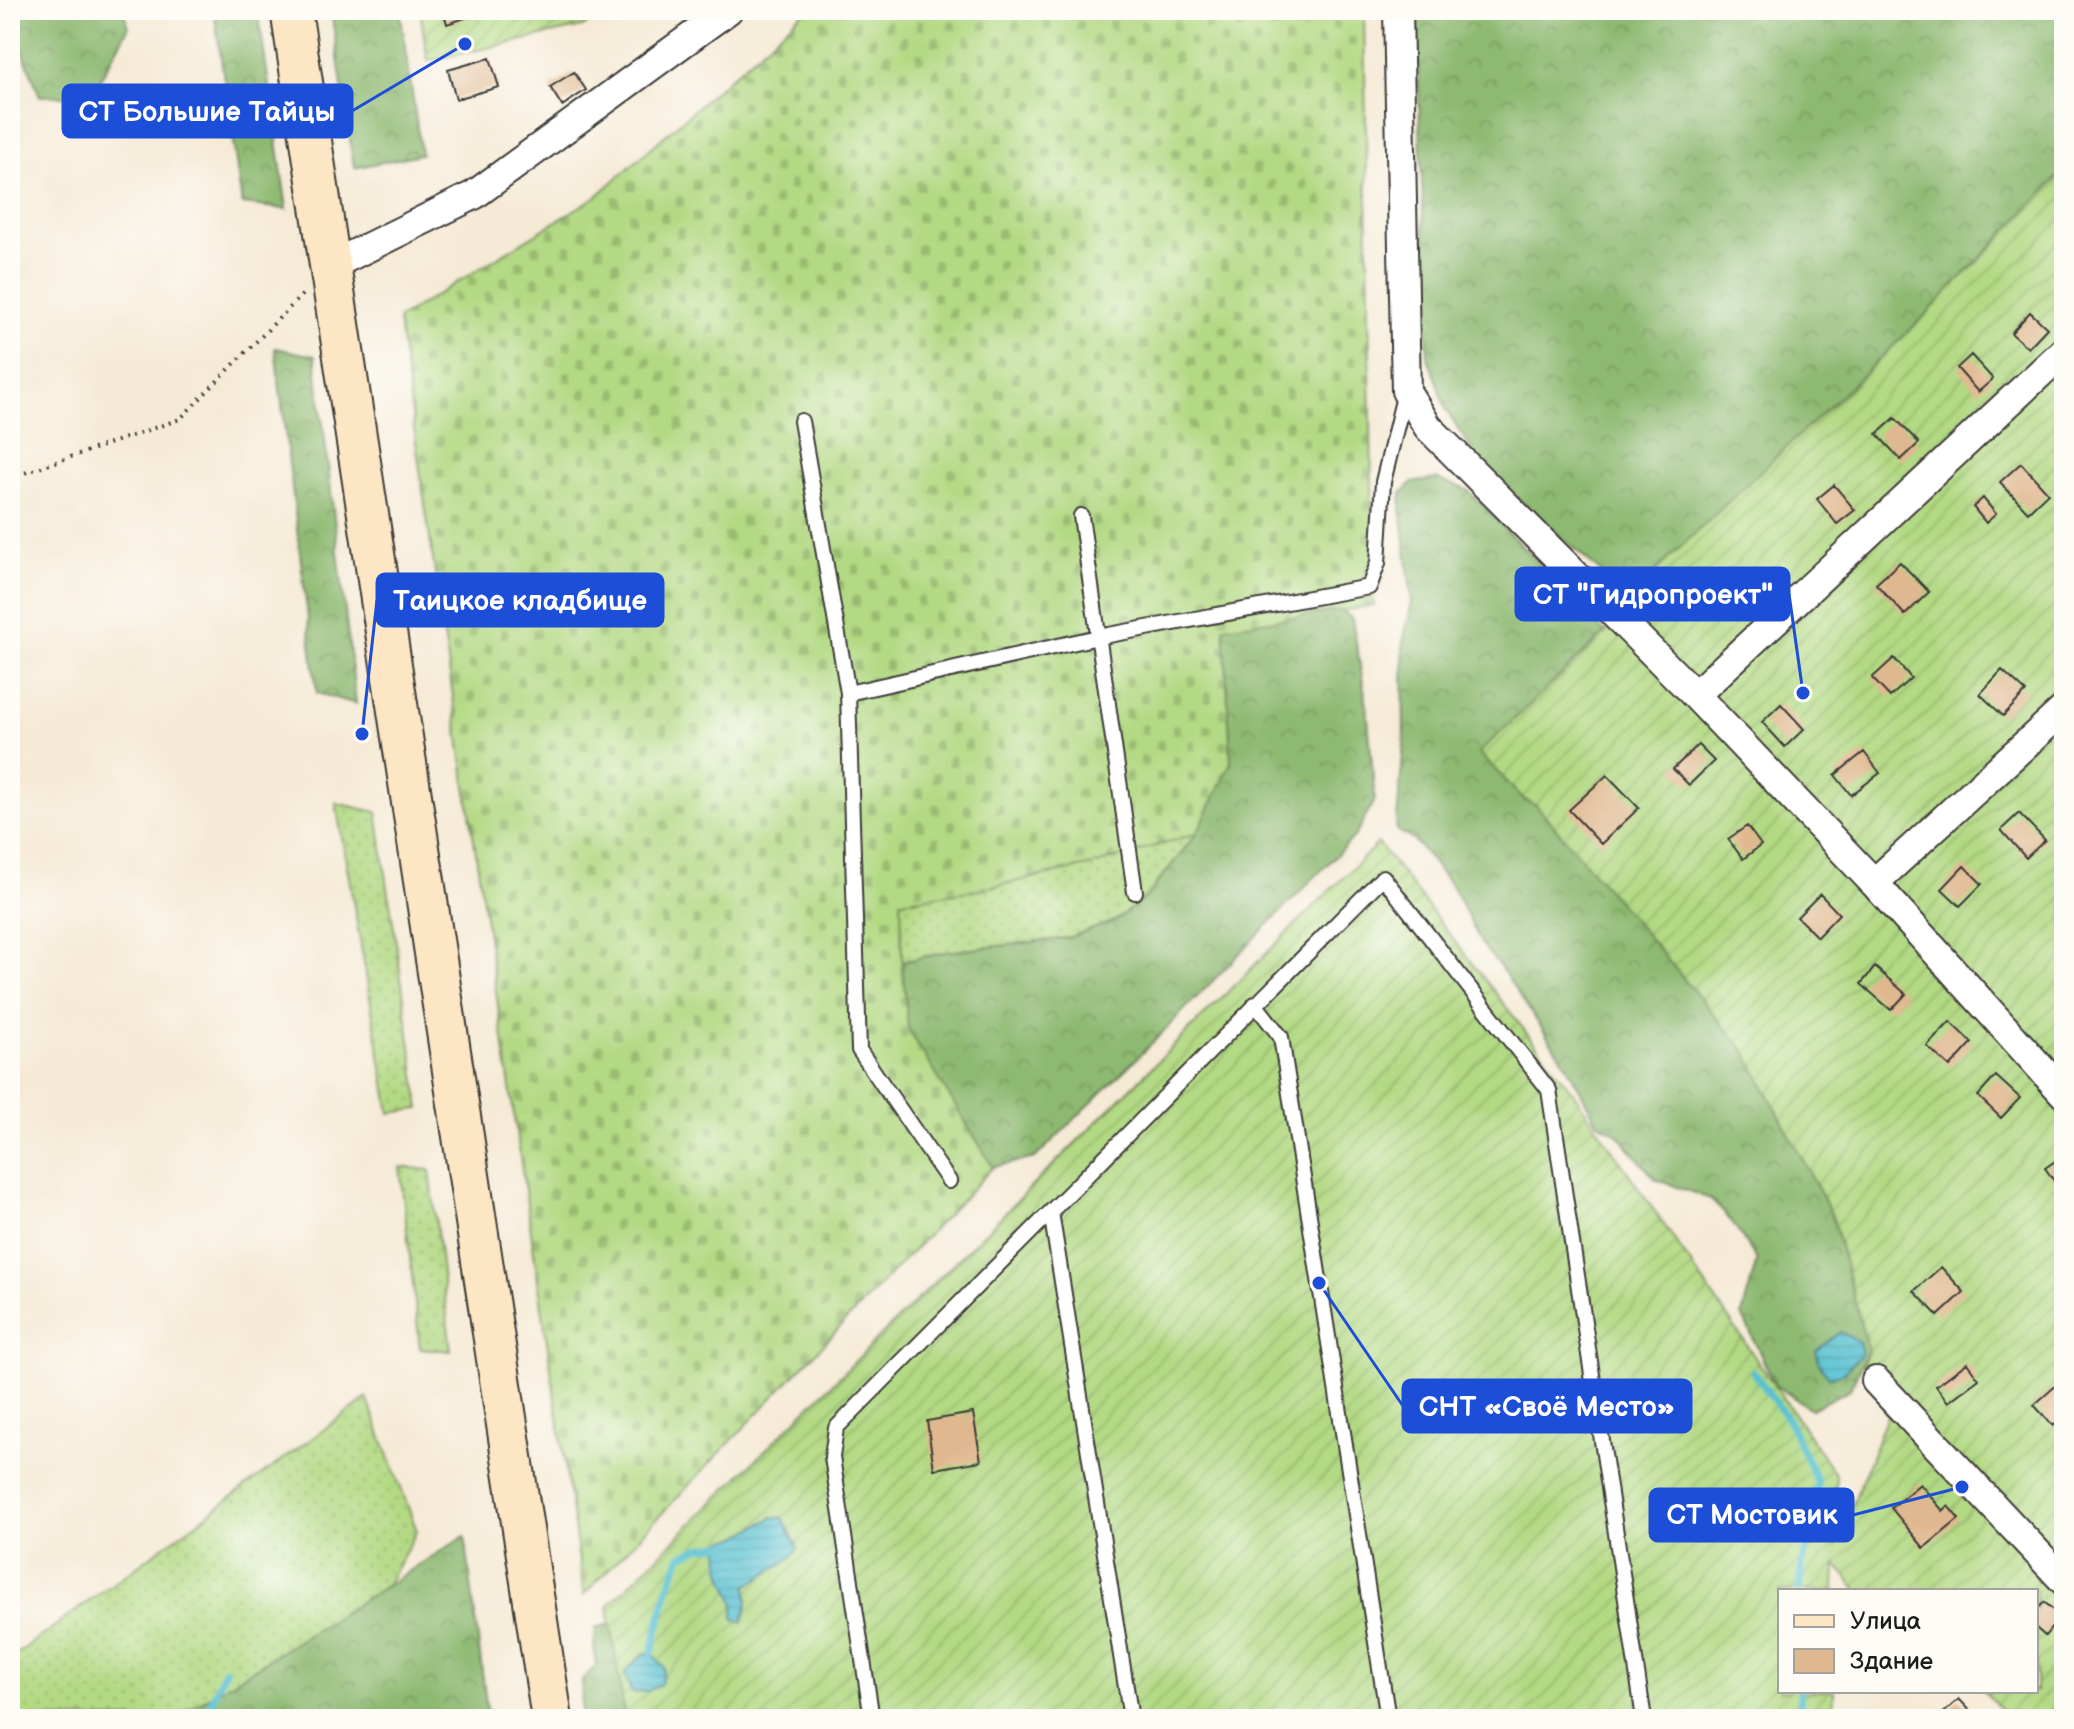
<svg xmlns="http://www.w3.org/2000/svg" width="2074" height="1729" font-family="'Balsamiq Sans',sans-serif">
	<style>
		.grass { fill: url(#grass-dots); stroke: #677a50; stroke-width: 2 }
		.forest { fill: url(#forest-crowns); stroke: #546a46; stroke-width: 2 }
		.cemetery { fill: url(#cemetery-stones); stroke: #677a50; stroke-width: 2 }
		.garden { fill: url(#garden-furrows); stroke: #677a50; stroke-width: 2 }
		.water { fill: url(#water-rules); stroke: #3a6e77; stroke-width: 2 }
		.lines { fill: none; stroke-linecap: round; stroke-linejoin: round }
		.stream { stroke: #57c1d2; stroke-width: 7 }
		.building { fill: #e0b88f }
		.service-casing { stroke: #3d3b38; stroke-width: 18 }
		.minor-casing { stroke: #3d3b38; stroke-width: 32 }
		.secondary-casing { stroke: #3d3b38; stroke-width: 44 }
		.path { stroke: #3d3b38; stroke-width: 4; stroke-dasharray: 2 6; stroke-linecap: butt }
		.service { stroke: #fff; stroke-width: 14 }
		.minor { stroke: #fff; stroke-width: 28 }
		.secondary { stroke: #fce6c4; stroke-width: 40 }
		.leader { fill: none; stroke: #1d4ed8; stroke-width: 3 }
		.callout-dot { fill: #1d4ed8; stroke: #fdfcf7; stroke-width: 3 }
		.callout { fill: #1d4ed8; stroke: #1d4ed8; stroke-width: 3 }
		.callout-label { font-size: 28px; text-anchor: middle; font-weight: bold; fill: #fff }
	</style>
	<defs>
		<pattern id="grass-dots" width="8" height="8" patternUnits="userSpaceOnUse" patternTransform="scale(2)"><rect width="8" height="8" fill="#b2d983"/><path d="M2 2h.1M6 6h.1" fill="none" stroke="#98ba71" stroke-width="1.8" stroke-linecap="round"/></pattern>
		<pattern id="forest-crowns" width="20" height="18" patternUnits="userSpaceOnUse" patternTransform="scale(2)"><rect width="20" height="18" fill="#8db971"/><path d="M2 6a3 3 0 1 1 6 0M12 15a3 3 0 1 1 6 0" fill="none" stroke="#799e61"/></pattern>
		<pattern id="cemetery-stones" width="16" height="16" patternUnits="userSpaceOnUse" patternTransform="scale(2)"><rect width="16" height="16" fill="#b2d983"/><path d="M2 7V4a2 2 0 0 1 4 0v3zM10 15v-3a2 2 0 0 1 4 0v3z" fill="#98ba71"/></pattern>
		<pattern id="garden-furrows" width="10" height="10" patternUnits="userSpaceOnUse" patternTransform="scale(2)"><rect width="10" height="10" fill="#b2d983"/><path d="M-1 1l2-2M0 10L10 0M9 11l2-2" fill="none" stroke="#98ba71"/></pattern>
		<pattern id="water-rules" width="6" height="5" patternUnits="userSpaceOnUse" patternTransform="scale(2)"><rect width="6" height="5" fill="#57c1d2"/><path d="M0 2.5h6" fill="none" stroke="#4ba5b4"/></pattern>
	</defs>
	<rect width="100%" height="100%" fill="#fdfcf7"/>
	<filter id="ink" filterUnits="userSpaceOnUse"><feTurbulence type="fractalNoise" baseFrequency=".0125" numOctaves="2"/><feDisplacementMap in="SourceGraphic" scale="16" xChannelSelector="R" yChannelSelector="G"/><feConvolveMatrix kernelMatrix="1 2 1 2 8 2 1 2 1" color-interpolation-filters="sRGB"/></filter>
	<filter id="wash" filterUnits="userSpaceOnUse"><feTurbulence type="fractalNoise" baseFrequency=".006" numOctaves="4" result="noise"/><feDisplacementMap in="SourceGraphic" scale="32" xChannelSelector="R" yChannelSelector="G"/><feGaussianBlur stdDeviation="1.8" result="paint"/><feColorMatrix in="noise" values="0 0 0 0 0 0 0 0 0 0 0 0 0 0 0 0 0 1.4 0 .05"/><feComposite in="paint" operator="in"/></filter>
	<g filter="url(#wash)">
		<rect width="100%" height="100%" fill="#f5ead5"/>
		<!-- grass -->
		<path class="grass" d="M336,803l41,9 43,297 -30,4z
			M1197,833l-50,63 -32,25 -47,17 -122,14 -44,10 -1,-61 75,-11 121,-26z
			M400,1167l30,3 21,181 -31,-3z
			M367,1398l50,133 -30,54 -213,134h-164v-60z"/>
		<!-- forest -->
		<path class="forest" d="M10,10h114l4,18 -37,68h-51l-30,-78z
			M214,10h44l29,199 -45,-5z
			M331,10h69l21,144 -67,14z
			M1416,10h648v161l-142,148 -294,278 -146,-131 -36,-57 -18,-52z
			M275,348l40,8 41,348 -39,-11z
			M1436,479l32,11 137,143 -126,120 46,47 12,5 209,247 86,163 36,135 -18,39 -39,20 -36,-24 -33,-70 15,-55 -24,-37 -22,-24 -56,-20 -37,-45 -21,-12 -29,-55 -65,-96 -21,-26 -29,-57 -38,-47 -19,-11 8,-86 -1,-102 9,-40 -11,-94 1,-15 10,-10z
			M1342,610l10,9 15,87 8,94 -20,36 -206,210 -114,112 -42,9 -85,-138 -6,-67 44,-10 122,-14 47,-17 32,-25 50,-63 34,-71 -7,-136z
			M465,1536l23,183h-314z
			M617,1622l7,97h-43l1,-39 14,-14 -2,-20 2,-18z"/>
		<!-- cemetery -->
		<path class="cemetery" d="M806,10h558l10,596 -150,21 7,135 -34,71 -100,31 -121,26 -75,11 1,61 6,67 85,138 -409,428 -186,-1276 199,-123z"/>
		<!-- garden -->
		<path class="garden" d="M420,10h196l-34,17 -154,34z
			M2064,171v1548h-54l-26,-28h52v-100h-178l-22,-27 -1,27h-55v100h54l-1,28h-1208l-17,-113 770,-763 194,248 264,384v72l51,-131 -24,-52 5,-14 -36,-135 -86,-163 -209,-246 -12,-6 -46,-47 126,-120 23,-36 294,-278z"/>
		<!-- water -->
		<path class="water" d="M1840,1332l19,10 3,12 -19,19 -13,5 -10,-12 -4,-15z
			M773,1517l10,1 15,30 -6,9 -45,29 1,16 -5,20 -9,-3c0,-6 1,-15 -1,-20 -8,-20 -17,-35 -12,-57l18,-6z
			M652,1652l12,15 -3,17 -13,7 -16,2 -8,-20 19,-19z"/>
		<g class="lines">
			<!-- stream -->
			<path class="stream" d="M1753,1371l35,49 29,61 -3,43 -12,39 -3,28
				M652,1652l16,-64 13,-32 18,-8 29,-4
				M1800,1691l1,28
				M204,1719l21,-49"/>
		</g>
		<g id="blocks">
			<!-- building -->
			<path class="building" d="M443,10h26l2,6 -24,8z
				M490,58l9,29 -43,12 -8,-29z
				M574,72l12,18 -24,16 -12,-19z
				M2030,312l17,16 -19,20 -17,-15z
				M1971,355l22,24 -15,13 -21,-24z
				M1895,418l24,25 -18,17 -24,-26z
				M2021,463l27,30 -20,19 -28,-30z
				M1834,485l21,25 -18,14 -20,-25z
				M1983,498l13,16 -10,9 -13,-16z
				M1900,562l29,30 -24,23 -29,-31z
				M1894,658l17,20 -21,19 -18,-19z
				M2002,670l24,22 -23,24 -23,-22z
				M1781,704l23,25 -19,18 -23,-25z
				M1698,745l16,16 -25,24 -16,-16z
				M1864,752l16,21 -29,22 -16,-20z
				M1607,775l32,33 -38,36 -32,-34z
				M2019,813l26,27 -19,18 -25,-28z
				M1747,826l14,19 -18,14 -15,-20z
				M1964,866l18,18 -22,22 -18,-17z
				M1820,894l19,20 -22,23 -20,-20z
				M1875,967l31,27 -15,16 -30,-26z
				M1950,1022l22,21 -22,24 -23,-21z
				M1996,1076l24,22 -19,20 -23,-22z
				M2064,1155v40l-19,-27z
				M1941,1267l23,25 -26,24 -24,-25z
				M1967,1363l12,16 -31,23 -12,-16z
				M2061,1381l3,3v32l-11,10 -19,-21z
				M973,1413l8,48 -47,8 -7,-48z
				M1920,1484l23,27 5,-5 11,13 -35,29 -33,-40z
				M2044,1602l17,14 -16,20 -9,-8v-17z
				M1959,1699l19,20h-41z"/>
		</g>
	</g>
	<g filter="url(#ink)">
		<use href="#blocks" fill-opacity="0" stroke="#3d3b38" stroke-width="2"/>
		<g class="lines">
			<!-- service casing -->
			<g class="service-casing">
				<path id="service" d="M801,421l47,272
					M1081,516l54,376
					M1255,1004l26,33 107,682
					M949,1181l-90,-131 -11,-357 250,-56 271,-50 9,-24 5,-81 22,-90
					M1051,1212l80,507
					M872,1719l-40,-262 4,-29 547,-551 166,213 95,629"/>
			</g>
			<!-- minor casing -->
			<g class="minor-casing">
				<path id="minor" d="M1398,10l8,381 22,36 267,268 179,188 190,211
					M330,266l144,-71 254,-185
					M1695,695l369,-344
					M1874,883l190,-174
					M1876,1381l188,200"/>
			</g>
			<!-- secondary casing -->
			<g class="secondary-casing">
				<path id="secondary" d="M291,10l261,1709"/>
			</g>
			<!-- path -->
			<path class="path" d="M10,478l170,-59 123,-125"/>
			<!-- service -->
			<use href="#service" class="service"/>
			<!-- minor -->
			<use href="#minor" class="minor"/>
			<!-- secondary -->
			<use href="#secondary" class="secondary"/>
		</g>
	</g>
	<!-- callouts -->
	<path class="leader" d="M465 44L352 111M1803 693L1789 594M362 734L377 600M1319 1283L1403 1406M1962 1487L1853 1515"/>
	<g class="callout-dot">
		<circle cx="465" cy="44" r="8"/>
		<circle cx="1803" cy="693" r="8"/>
		<circle cx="362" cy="734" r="8"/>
		<circle cx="1319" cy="1283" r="8"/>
		<circle cx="1962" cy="1487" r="8"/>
	</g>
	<g class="callout">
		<rect x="63" y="85" width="289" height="52" rx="8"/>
		<rect x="1516" y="568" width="273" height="52" rx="8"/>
		<rect x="377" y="574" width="286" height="52" rx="8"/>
		<rect x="1403" y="1380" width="288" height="52" rx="8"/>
		<rect x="1650" y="1489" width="203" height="52" rx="8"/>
	</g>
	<g class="callout-label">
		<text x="207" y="121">СТ Большие Тайцы</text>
		<text x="1653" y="604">СТ "Гидропроект"</text>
		<text x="520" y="610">Таицкое кладбище</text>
		<text x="1547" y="1416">СНТ «Своё Место»</text>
		<text x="1752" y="1524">СТ Мостовик</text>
	</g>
	<!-- margin -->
	<rect width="2074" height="1729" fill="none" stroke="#fdfcf7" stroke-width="40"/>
	<!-- legend -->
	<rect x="1778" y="1589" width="260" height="104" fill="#fdfcf7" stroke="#a3a29f" stroke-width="2"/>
	<rect x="1794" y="1615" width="40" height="12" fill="#fce6c4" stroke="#a3a29f" stroke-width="2"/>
	<text x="1850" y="1629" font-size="24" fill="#1c1c1c">Улица</text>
	<rect x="1794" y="1649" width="40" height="24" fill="#e0b88f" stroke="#a3a29f" stroke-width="2"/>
	<text x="1850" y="1669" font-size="24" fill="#1c1c1c">Здание</text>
</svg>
